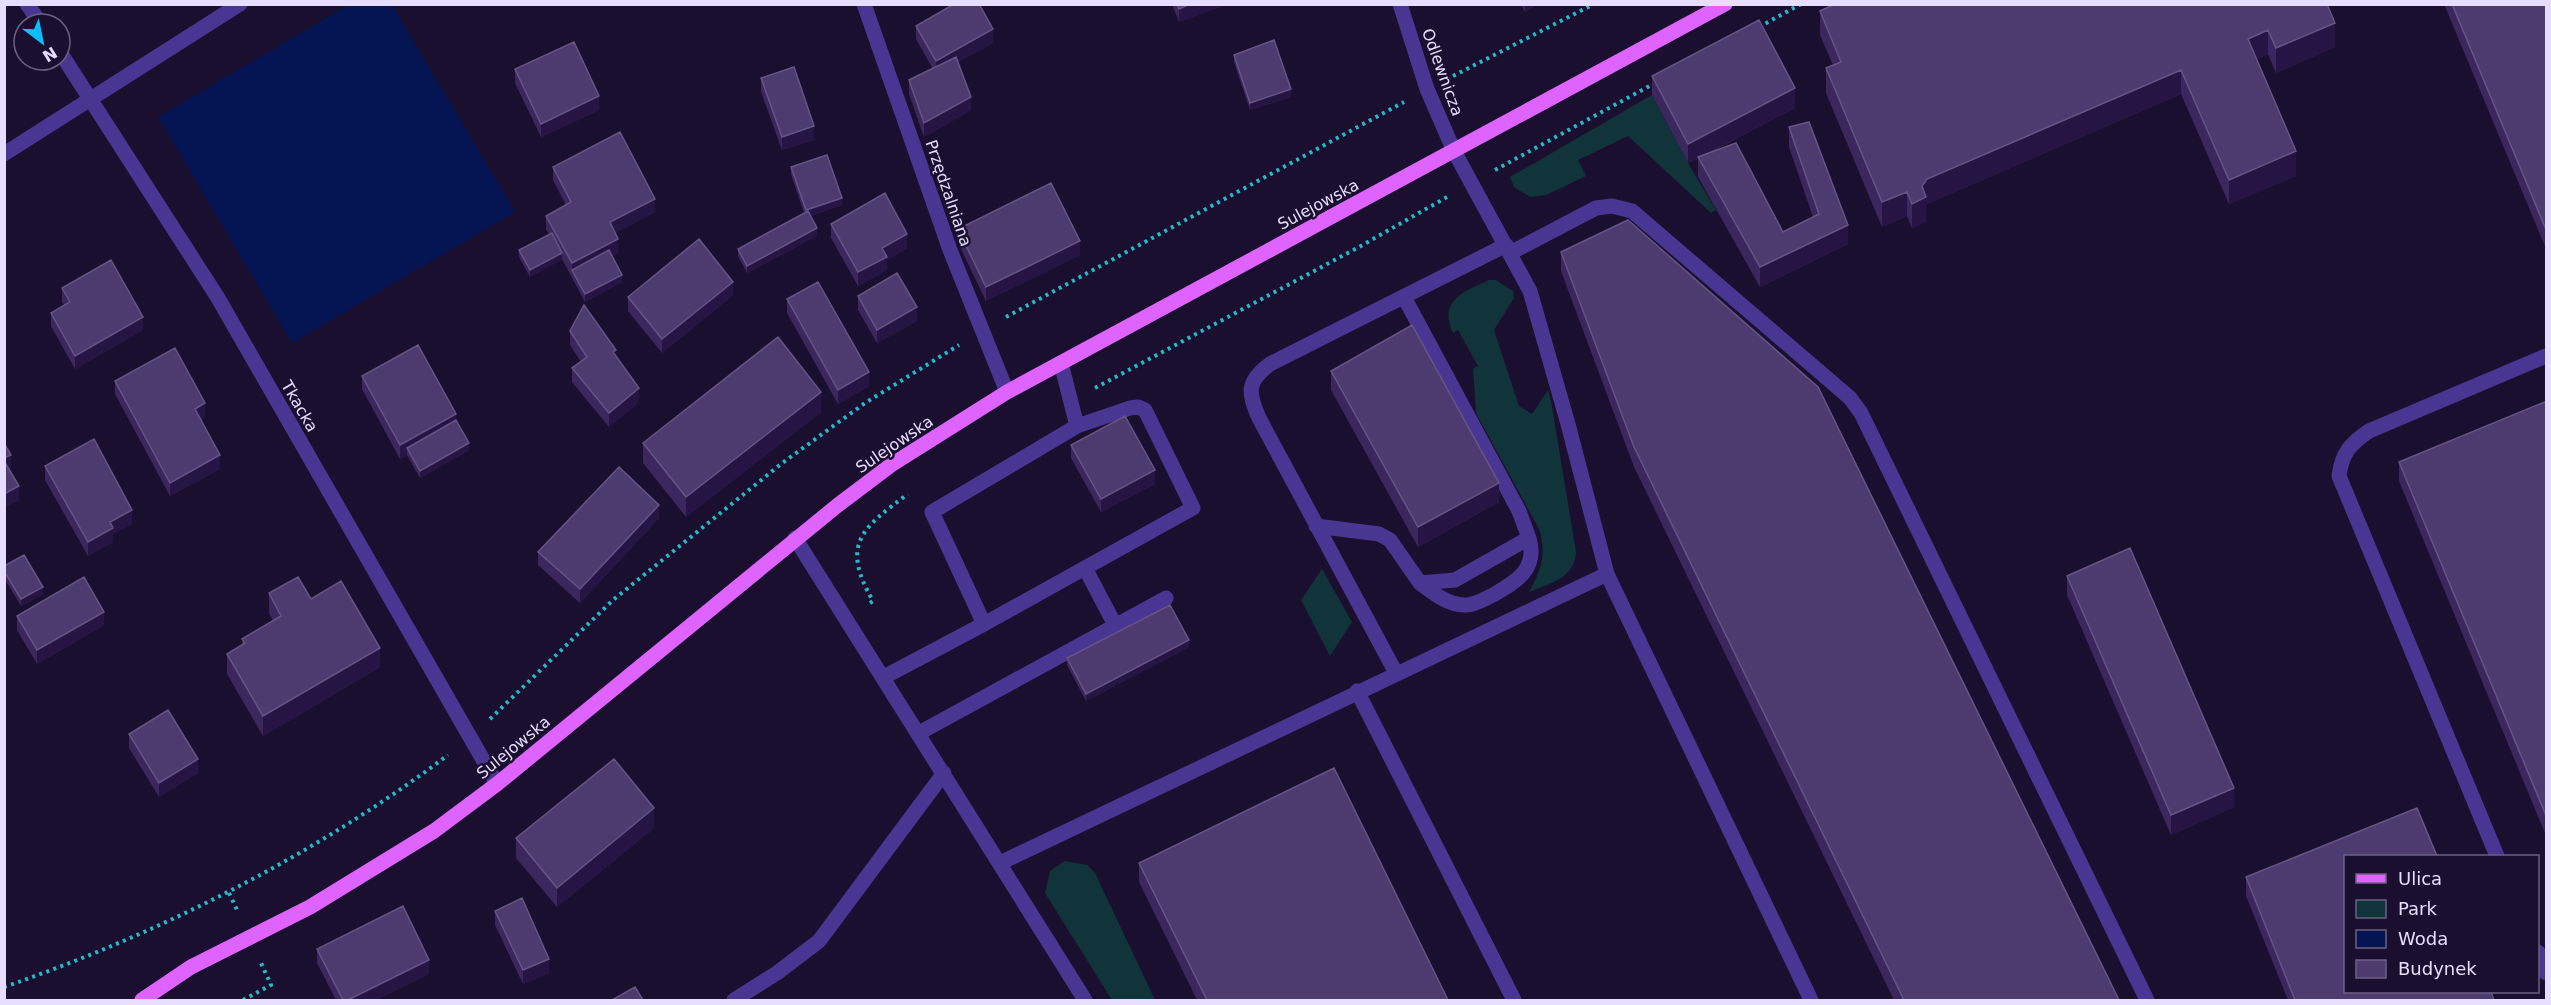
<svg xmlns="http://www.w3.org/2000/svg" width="2551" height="1005" font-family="'DejaVu Sans',sans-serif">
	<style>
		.green { fill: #11343a }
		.water { fill: #051452 }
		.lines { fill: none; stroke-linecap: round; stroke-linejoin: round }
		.path { stroke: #24bacc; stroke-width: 4; stroke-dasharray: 3 4.5; stroke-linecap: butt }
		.minor { stroke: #493692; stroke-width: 15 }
		.major { stroke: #df64ff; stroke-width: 15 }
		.wall { fill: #3b275e }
		.shaded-wall { fill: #261544 }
		.building { fill: #4d3a6f; stroke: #665486; stroke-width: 1.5 }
		.labels { text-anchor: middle; stroke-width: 5; stroke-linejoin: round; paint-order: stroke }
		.street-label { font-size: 16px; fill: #e7ddff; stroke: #1a0f2f }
	</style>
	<rect width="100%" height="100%" fill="#1a0f2f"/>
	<!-- green -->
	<path class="green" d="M1652,95l36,68 28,47 -5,3 -83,-77 -50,24 8,16 -40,19 -16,2 -16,-10 -4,-10z
		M1489,280h7l17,11 1,7 -20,32 25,76 13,8 16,-24 3,11 25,151c-1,26 -27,32 -47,40 12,-21 18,-39 10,-63l-63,-116 -3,-44 5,-3 -20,-36 -5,3c-15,-34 11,-41 36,-53z
		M1322,569l30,53 -22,34 -29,-56z
		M1065,861l22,4 8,8 60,127h-43l-67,-107 5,-22z"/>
	<!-- water -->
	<path class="water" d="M348,5h44l123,207 -223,131 -134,-226z"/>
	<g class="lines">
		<!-- path -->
		<path class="path" d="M1759,27l42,-23
			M1453,76l141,-72
			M1495,170l160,-87
			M1006,317l398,-215
			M1095,388l264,-141 88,-50
			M870,603l3,-2c-33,-57 -11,-73 35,-107
			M490,719l123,-119 168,-136 84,-61 94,-58
			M229,893l9,19
			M4,987c157,-54 311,-132 444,-232
			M243,1000l28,-15 -10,-22"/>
		<!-- minor -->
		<path class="minor" d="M27,4l14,20
			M864,4l86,246 57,142
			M1400,4l27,85 27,62 76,140 38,133 39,150 204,426
			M60,52l158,246 279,486
			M4,154l236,-150
			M1510,253l86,-45 16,-2 20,5 218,187 11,15 286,587
			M1061,363l16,63
			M1316,526l63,8 11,6 30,43 35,-3 74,-42 -10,-27 -115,-214
			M795,538l290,462
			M1085,568l30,57
			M1420,583c13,10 29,23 46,22 10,0 18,-6 27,-10 24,-14 45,-26 36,-57
			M1396,673l-137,-255c-11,-26 -13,-36 11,-54l236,-119
			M884,677l100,-53 -52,-112 145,-86 53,-18 8,-1 7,3 48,98 -209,116
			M1357,691l157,309
			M919,733l247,-135
			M2497,856l-158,-380c3,-23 11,-32 30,-45l177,-75
			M1000,863l607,-289
			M2538,952l8,21
			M734,1000l43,-27 42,-32 125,-168"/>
		<!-- major -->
		<path class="major" d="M142,1000l49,-33 119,-60 124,-76 63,-47 341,-279 53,-40 116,-73 718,-388"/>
	</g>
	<!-- wall -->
	<path class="wall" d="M1172,4h56l-49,18z
		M1521,4h18l-14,8z
		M2327,4l8,43 -59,26 -8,-19 -11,5 39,117 -67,28 -48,-110 -254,110 -1,1v17l-14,6 -5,-12 -25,11 -56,-134v-25l7,-3 -13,-30v-24z
		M2444,4h103v247z
		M916,26l77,17 -35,19 13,48 -47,27 -15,-43v-14l24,-11 -17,-30z
		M1234,55l57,42 -41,13 -16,-48z
		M515,69l84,41 -58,27 -26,-54z
		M1652,76l143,32 -90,47 78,77 30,-15 -24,-70v-20l59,117 -88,43 -62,-110v-19l-10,5 -36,-68z
		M761,78l53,62 -32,10 -21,-58z
		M553,167l102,45 -40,21 3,20 -6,3 10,26 -37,20 -23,-43 -32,18 -11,-20v-7l30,-16 -3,-5v-13l20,-11 -13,-25z
		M791,167l51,38 -32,11 7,20 -70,37 -9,-17v-7l66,-36 -13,-39z
		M831,224l76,24 -20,12v10l-29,16 -27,-48z
		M958,229l122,26 -94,46 -28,-58z
		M1561,252l558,748h-225l-260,-533 -73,-196z
		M62,288l81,42 -68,39 -24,-43v-13l13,-8 -2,-3z
		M733,295l-71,58 -34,-42v-14z
		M858,296l59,25 -40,22 -19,-33z
		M787,299l82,87 -31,18 -51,-91z
		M570,331l46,26 23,45 -30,25 -37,-45v-14l9,-6 -11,-17z
		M1331,371l168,131 -81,45 -87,-157z
		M362,376l94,44 13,30 -49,28 -13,-23 -7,4 -38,-70z
		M115,381l90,36 -4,2 19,50 -50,27 -55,-102z
		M2547,401v437l-148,-357v-19z
		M821,412l-135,105 -43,-54v-20z
		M1071,445l84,39 -54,28 -30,-54z
		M45,466l87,58 -19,10v8l-25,14 -43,-76z
		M659,518l-79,85 -42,-38v-13z
		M4,566l39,28 -22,12 -17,-28z
		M2067,576l167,231 -63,28 -104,-240z
		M269,593l42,6 69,68 -117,69 -36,-62v-20l15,-9v-6l31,-18 -4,-8z
		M17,616l87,9 -67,39 -20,-34z
		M1189,647l-103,54 -19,-36v-7z
		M129,734l69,39 -39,24 -30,-49z
		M654,828l-97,79 -41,-49v-20z
		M1139,863l309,137h-251l-58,-118z
		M2246,877l248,123h-206l-42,-104z
		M495,911l54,62 -26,11 -28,-59z
		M317,949l112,25 -53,26h-40l-19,-37z"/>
	<!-- shaded-wall -->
	<path class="shaded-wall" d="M1190,4h38l-49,18v-13z
		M1525,4h14l-14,8z
		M2335,23v24l-59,26v-25z
		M993,29v14l-57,31v-13z
		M2268,30v24l-20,9v-24z
		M2181,70v24l-254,110 -1,1v17l-14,6v-24l10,-18 5,-7z
		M6,77v14l-2,1v-14z
		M1795,88v20l-107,55v-19z
		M1291,89v8l-41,13v-7z
		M599,96v14l-58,27v-13z
		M971,97v13l-47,27v-14z
		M814,126v14l-32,10v-13z
		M2296,151v25l-67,28v-24z
		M1907,192v24l-25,11v-25z
		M842,198v7l-36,12v-7z
		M655,199v13l-45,24v-14z
		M1848,225v19l-88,43v-20z
		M817,228v8l-70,37v-7z
		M907,234v14l-20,12v10l-29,16v-14l24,-24z
		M618,239v14l-43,23 -3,-6v-7z
		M1080,241v14l-94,46v-14z
		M562,253v7l-32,17v-7z
		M622,275v7l-37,20v-8z
		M733,282v13l-71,58v-14z
		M917,307v14l-40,22v-13z
		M143,317v13l-68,39v-13z
		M869,372v14l-31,18v-14z
		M639,388v14l-30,25v-14z
		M821,392v20l-135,105v-20z
		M205,403v14l-10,5v-13z
		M456,414v14l-49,20v7l-7,4v-14z
		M469,443v7l-49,28v-7z
		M11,455v13l-7,4v-14z
		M220,455v14l-50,27v-13z
		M1155,470v14l-54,28v-13z
		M1499,483v19l-81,45v-20z
		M19,486v14l-15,8v-14z
		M659,505v13l-79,85v-14z
		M132,510v14l-19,10v8l-25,14v-14l22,-20z
		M4,521h2v14h-2z
		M43,587v7l-22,12v-7z
		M104,612v13l-67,39v-14z
		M1189,640v7l-103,54v-7z
		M380,648v19l-117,69v-20z
		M198,759v14l-39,24v-14z
		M2234,788v19l-63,28v-20z
		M654,808v20l-97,79v-19z
		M549,959v14l-26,11v-14z
		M429,960v14l-53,26h-28z"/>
	<!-- building -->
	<path class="building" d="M954,4h25l14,25 -57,32 -20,-35z
		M1177,4h13l-11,5z
		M1835,4h492l8,19 -59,25 -8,-18 -20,9 48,112 -67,29 -48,-110 -254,109 -5,7 4,11 -14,7 -5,-12 -25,10 -56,-134 15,-6 -21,-51z
		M2452,4h95v228z
		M1759,20l36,68 -107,56 -36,-68z
		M1274,40l17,49 -41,14 -16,-48z
		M574,42l25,54 -58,28 -26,-55z
		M956,57l15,40 -47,26 -15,-43z
		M794,67l20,59 -32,11 -21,-59z
		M1809,122l39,103 -88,42 -62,-110 38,-14 47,89 36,-18 -30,-87z
		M620,132l35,67 -45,23 8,17 -46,24 -26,-47 25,-14 -18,-35z
		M827,155l15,43 -36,12 -15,-43z
		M1051,183l29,58 -94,46 -28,-58z
		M885,193l22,41 -25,14 5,9 -29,15 -27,-48z
		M808,211l9,17 -70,38 -9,-17z
		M1628,220l190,167 301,613h-215l-270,-553 -73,-195z
		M552,233l10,20 -32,17 -11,-20z
		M699,239l34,43 -71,57 -34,-42z
		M609,250l13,25 -37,19 -13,-24z
		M111,260l32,57 -68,39 -24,-43 19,-11 -8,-14z
		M897,273l20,34 -40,23 -19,-34z
		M818,282l51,90 -31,18 -51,-91z
		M584,305l32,45 -3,2 26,36 -30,25 -37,-45 15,-11 -17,-26z
		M1412,325l87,158 -81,44 -87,-156z
		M778,337l43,55 -135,105 -43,-54z
		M418,345l38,69 -56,31 -38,-69z
		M175,348l30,55 -10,6 25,46 -50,28 -55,-102z
		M2547,401v417l-148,-356z
		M1125,416l30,54 -54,29 -30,-54z
		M456,420l13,23 -49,28 -13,-23z
		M94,439l38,71 -22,12 3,6 -25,14 -43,-76z
		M4,443l7,12 -7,3z
		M4,461l15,25 -15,8z
		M619,467l40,38 -79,84 -42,-37z
		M2130,548l104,240 -63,27 -104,-239z
		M24,555l19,32 -22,12 -17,-28v-5z
		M84,577l20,35 -67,38 -20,-34z
		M298,577l13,22 30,-18 39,67 -117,68 -36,-62 18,-11 -3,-4 39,-23 -12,-23z
		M1170,605l19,35 -103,54 -19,-36z
		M168,710l30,49 -39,24 -30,-49z
		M614,759l40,49 -97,80 -41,-50z
		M1334,768l114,232h-241l-68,-137z
		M2417,808l20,48h-91v136h145l3,8h-199l-49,-123z
		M522,898l27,61 -26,11 -28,-59z
		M403,906l26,54 -81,40h-5l-26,-51z
		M635,987l8,13h-31z"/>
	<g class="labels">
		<!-- street labels -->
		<g class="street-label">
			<text transform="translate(1443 72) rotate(70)" y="6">Odlewnicza</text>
			<text transform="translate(949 193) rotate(71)" y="6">Przędzalniana</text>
			<text transform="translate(1318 204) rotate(-28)" y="6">Sulejowska</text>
			<text transform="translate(300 406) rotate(60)" y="6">Tkacka</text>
			<text transform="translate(894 444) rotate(-34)" y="6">Sulejowska</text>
			<text transform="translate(513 747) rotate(-39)" y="6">Sulejowska</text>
		</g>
	</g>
	<!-- border -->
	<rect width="2551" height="1005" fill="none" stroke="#e7ddff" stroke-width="12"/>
	<!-- legend -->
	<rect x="2344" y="855" width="195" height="138" fill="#1a0f2f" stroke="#6c6182" stroke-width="1.5"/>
	<rect x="2356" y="874" width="30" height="9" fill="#df64ff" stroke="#6c6182" stroke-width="1.5"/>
	<text x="2398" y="885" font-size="18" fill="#e7ddff">Ulica</text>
	<rect x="2356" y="900" width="30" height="18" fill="#11343a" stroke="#6c6182" stroke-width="1.5"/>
	<text x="2398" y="915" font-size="18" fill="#e7ddff">Park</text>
	<rect x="2356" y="930" width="30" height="18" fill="#051452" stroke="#6c6182" stroke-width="1.5"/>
	<text x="2398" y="945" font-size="18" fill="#e7ddff">Woda</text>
	<rect x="2356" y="960" width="30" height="18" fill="#4d3a6f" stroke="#6c6182" stroke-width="1.5"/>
	<text x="2398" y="975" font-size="18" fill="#e7ddff">Budynek</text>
	<!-- north arrow -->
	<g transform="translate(42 42) rotate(148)"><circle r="28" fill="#1a0f2f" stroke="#6c6182" stroke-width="1.5"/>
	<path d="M0-4.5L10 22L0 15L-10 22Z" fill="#09bdff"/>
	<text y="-9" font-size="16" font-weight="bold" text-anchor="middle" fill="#e7ddff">N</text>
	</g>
</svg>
